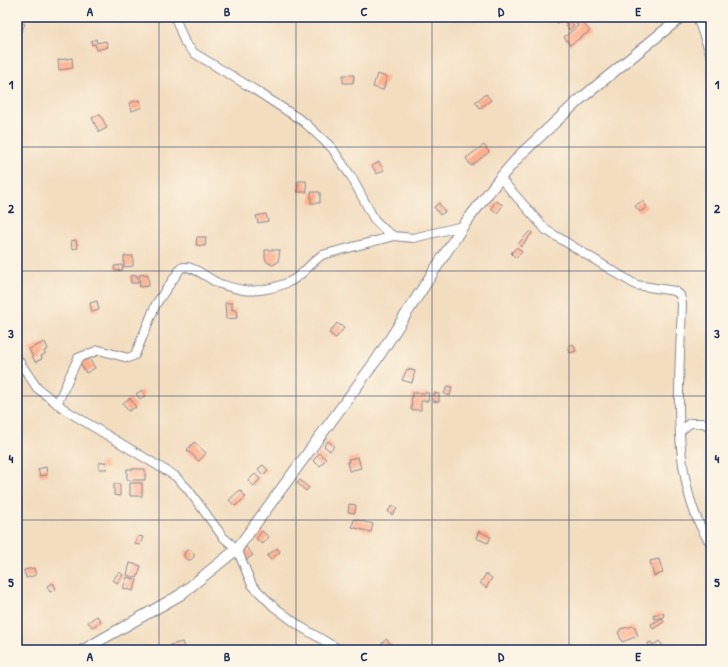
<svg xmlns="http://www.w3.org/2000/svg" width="728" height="667" font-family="'Patrick Hand',sans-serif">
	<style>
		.building { fill: #ffad8c }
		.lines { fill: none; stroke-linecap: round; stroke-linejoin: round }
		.minor-casing { stroke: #87868e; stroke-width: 10 }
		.tertiary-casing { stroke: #87868e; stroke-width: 12 }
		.minor { stroke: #fff; stroke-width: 8 }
		.tertiary { stroke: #fff; stroke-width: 10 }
		.grid { fill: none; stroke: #1b2f5e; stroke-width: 1; stroke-opacity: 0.55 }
		.neatline { fill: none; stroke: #1b2f5e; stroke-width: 1.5 }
		.grid-label { font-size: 13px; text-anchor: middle; font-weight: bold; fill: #1b2f5e }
	</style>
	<rect width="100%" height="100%" fill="#fcf5e5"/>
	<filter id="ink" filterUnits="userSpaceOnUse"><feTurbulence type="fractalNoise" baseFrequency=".025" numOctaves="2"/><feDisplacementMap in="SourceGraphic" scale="8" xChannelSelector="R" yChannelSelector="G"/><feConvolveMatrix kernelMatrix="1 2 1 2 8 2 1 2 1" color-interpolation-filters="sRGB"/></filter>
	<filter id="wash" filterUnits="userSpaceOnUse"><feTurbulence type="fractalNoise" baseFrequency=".012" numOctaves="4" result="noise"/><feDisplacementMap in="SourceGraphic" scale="16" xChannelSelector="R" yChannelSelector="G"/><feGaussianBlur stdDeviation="0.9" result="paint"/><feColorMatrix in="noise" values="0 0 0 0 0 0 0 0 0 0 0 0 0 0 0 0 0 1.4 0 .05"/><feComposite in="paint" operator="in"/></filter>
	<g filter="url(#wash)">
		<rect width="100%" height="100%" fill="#f3ddbf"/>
		<g id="blocks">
			<!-- building -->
			<path class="building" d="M553,17h13l-9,6z
				M571,17h7l12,14 -20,14 -6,-8 14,-11z
				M570,20l4,6 -5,4 -4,-7z
				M18,21l7,3 -4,8 -4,-2z
				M96,39l1,4 9,-2 2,6 -11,3 -2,-6 -3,1 -1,-4z
				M72,58l1,10 -14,2 -1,-10z
				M377,74l10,3 -4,13 -10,-3z
				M343,75h11l-1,8h-10z
				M486,94l5,6 -11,8 -5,-6z
				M139,100l3,7 -10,4 -3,-8z
				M100,114l7,14 -8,4 -7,-14z
				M484,145l5,7 -18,14 -5,-8z
				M379,162l5,8 -7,4 -5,-8z
				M298,181h8l1,11h-9z
				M311,192h9v11h-9z
				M496,201l7,4 -6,8 -6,-5z
				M642,201l5,6 -7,5 -5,-6z
				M439,203l6,9 -5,3 -6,-8z
				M266,214l2,7 -10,2 -2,-7z
				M530,231l2,2 -11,14 -3,-3z
				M197,237h9l-1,9 -9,-1z
				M76,240l2,8 -6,1 -1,-8z
				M517,247l5,5 -6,6 -5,-5z
				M265,250h15l-2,12 -5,3 -6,-3 -2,-4z
				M124,256h9v10l-9,1z
				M122,265l1,5 -8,1 -1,-5z
				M148,274l1,12 -9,1 -1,-12z
				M137,275l1,8h-7l-1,-7z
				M97,301l2,9 -7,2 -2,-9z
				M225,303h7v7h4l1,8 -11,1z
				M337,323l7,5 -8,10 -7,-5z
				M45,342l3,7 -4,2 1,3 -4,2 1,3 -7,3 -6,-13z
				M573,344l3,7 -6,2 -2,-7z
				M88,357l7,11 -9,5 -6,-11z
				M407,369l8,2 -3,12 -10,-3z
				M447,386l5,1 -2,9 -6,-2z
				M142,390l3,6 -5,3 -4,-5z
				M412,393h17l-1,8h-7v9h-10z
				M434,393l5,1v8l-6,-1z
				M130,398l6,9 -8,4 -5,-8z
				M328,441l6,5 -4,5 -6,-5z
				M194,442l12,11 -7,8 -12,-11z
				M319,453l7,6 -6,7 -7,-5z
				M358,457l3,11 -12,3 -2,-9h2l-1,-3z
				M106,462l1,7h-8v-6z
				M263,465l5,5 -5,5 -5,-6z
				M46,467l1,8 -7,1 -2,-7z
				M127,469h18v11h-18z
				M255,474l5,5 -6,7 -6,-5z
				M300,480l9,8 -3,3 -9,-8z
				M130,483h12v13h-12z
				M114,484h6v12l-6,-1z
				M240,490l6,7 -11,9 -6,-6z
				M349,504l7,1 -1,8 -7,-1z
				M393,505l4,4 -5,6 -4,-4z
				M354,519l19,5 -2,8 -19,-5z
				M262,531l7,6 -6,7 -7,-5z
				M479,531l12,6 -3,6 -12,-5z
				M138,536l5,1 -3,8 -5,-1z
				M246,547l7,8 -7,5 -6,-8z
				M277,548l3,4 -9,8 -4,-4z
				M184 555a5 5 0 1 1 10 0a5 5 0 1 1-10 0Z
				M659,559l4,14 -9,3 -4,-15z
				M130,563l11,3 -4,12 -10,-3z
				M34,568l2,7 -10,3 -2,-8z
				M119,572l4,3 -6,8 -4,-3z
				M486,574l6,4 -6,10 -6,-5z
				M127,577l10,3 -4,11 -10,-3z
				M53,583l3,6 -6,3 -3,-6z
				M663,613l1,4 -10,2 -1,-4z
				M97,616l4,5 -9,6 -4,-5z
				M662,618l2,4 -11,7 -2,-5z
				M634,626l4,10 -16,6 -4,-10 2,-1v-2z
				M386,639l6,6 -4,5h-12z
				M659,641l4,5 -6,4h-6l-3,-7 3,-1 2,3z
				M182,642l3,8h-14l-1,-5z"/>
		</g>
	</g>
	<g filter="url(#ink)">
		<use href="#blocks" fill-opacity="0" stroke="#87868e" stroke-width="1"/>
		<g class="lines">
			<!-- minor casing -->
			<g class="minor-casing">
				<path id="minor" d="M175,17l10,26 9,10 61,37 49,32 28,26 20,30 22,41 12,12 8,5 19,2 50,-12
					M697,17l14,38
					M500,178l46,52 90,55 39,6 5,4 2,9c-2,70 -14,181 29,240
					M17,358l20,30 30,23 108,65 12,12 36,49 14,12 15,36 21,21 28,21 39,23
					M57,404l21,-46 21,-8 29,8 7,-3 21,-51 25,-36c11,-5 28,12 39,16 7,2 16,5 23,6 15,2 32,-2 46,-8 13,-5 21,-19 33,-27l72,-19
					M681,431l9,-8h13l8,4"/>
			</g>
			<!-- tertiary casing -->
			<g class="tertiary-casing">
				<path id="tertiary" d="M83,650l97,-55 57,-46 140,-190 86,-133 37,-48 21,-24 57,-53 103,-84"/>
			</g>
			<!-- minor -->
			<use href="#minor" class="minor"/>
			<!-- tertiary -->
			<use href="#tertiary" class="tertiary"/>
		</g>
	</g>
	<!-- grid -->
	<path class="grid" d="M159,17v633M296,17v633M432,17v633M569,17v633M17,147h694M17,271h694M17,396h694M17,520h694"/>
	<!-- margin -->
	<rect width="728" height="667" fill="none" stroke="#fcf5e5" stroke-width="44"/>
	<rect x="22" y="22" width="684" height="623" class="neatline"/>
	<g class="grid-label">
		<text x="90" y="16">A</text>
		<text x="227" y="16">B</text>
		<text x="364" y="16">C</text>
		<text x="501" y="16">D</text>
		<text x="638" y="16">E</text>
		<text x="11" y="89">1</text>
		<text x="717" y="89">1</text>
		<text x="11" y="213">2</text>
		<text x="717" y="213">2</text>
		<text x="11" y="338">3</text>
		<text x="717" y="338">3</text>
		<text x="11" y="463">4</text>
		<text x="717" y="463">4</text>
		<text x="11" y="587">5</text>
		<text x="717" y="587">5</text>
		<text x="90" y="661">A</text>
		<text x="227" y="661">B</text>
		<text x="364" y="661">C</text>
		<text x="501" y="661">D</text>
		<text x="638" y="661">E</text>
	</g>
</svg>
